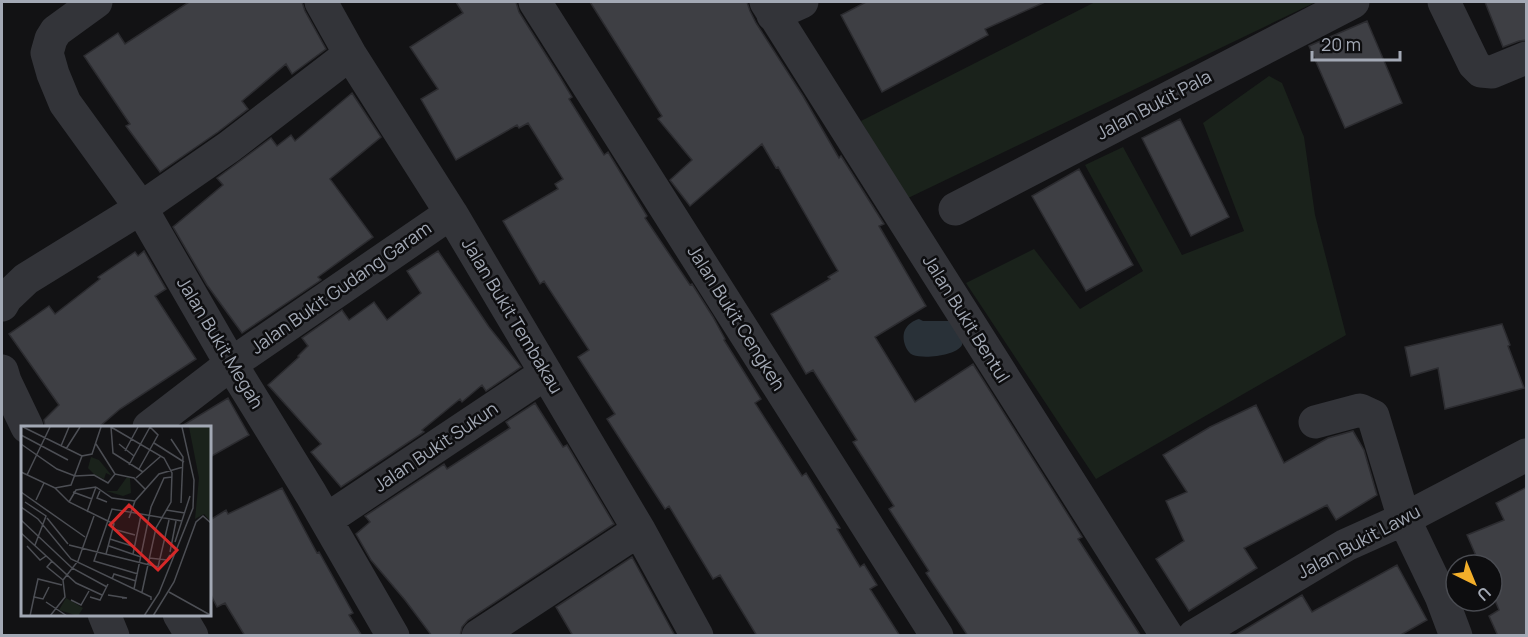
<svg xmlns="http://www.w3.org/2000/svg" width="1528" height="637" font-family="Manrope,sans-serif">
	<style>
		.green { fill: #1a221b }
		.water { fill: #293138 }
		.building { fill: #3e3f44; stroke: #2c2c30; stroke-width: 1.5 }
		.lines { fill: none; stroke-linecap: round; stroke-linejoin: round }
		.minor { stroke: #333439; stroke-width: 33 }
		.labels { text-anchor: middle; stroke-width: 5; stroke-linejoin: round; paint-order: stroke }
		.street-label { font-size: 18px; fill: #a3a9b5; stroke: #0d0d0f }
		.inset-road { fill: none; stroke: #4c4e54; stroke-width: 1.5 }
		.view { fill: #d62828; fill-opacity: 0.15; stroke: #d62828; stroke-width: 3 }
		.inset-edge { fill: none; stroke: #a3a9b5; stroke-width: 3 }
	</style>
	<rect width="100%" height="100%" fill="#121214"/>
	<!-- green -->
	<path class="green" d="M1095,2h221l-410,197 -45,-78z
		M1269,76l13,7 22,54 11,78 31,120 -250,144 -130,-196 68,-34 46,60 63,-38 -58,-106 38,-18 59,108 62,-24 -41,-108z"/>
	<!-- water -->
	<path class="water" d="M919,319l4,2h26l13,14c0,3 1,7 0,10 -6,11 -38,14 -49,10 -7,-3 -12,-17 -8,-25 2,-5 9,-10 14,-11z"/>
	<!-- building -->
	<path class="building" d="M189,2h113l3,9 21,38 -34,25 -6,-10 -44,37 6,8 -30,23 -58,40 -34,-46 4,-2 -46,-68 34,-23 7,11z
		M456,2h60l3,10 41,65 12,20 -3,2 35,56 4,-3 39,64 -2,2 45,67 2,-1 21,33 12,22 -1,1 37,59 -6,4 47,73 4,-3 34,55 -3,1 23,38 4,-3 13,21 -7,4 30,47h-143l-37,-61 -7,4 -44,-73 -4,3 -58,-90 8,-5 -37,-57 11,-7 -45,-69 -4,3 -37,-63 55,-32 -3,-5 8,-5 -35,-56 -9,5 -2,-3 -61,35 -35,-61 17,-10 -28,-42 53,-34z
		M590,2h157l3,9 6,12 47,73 36,62 2,-2 43,68 -5,2 47,80 -51,31 40,65 58,-38 109,173 -4,2 63,97h-173l-42,-63 3,-2 -40,-62 5,-3 -41,-64 4,-2 -44,-70 -7,4 -35,-60 59,-35 -2,-2 10,-6 -60,-104 -2,1 -14,-24 -72,62 -20,-26 22,-20 -34,-41 4,-3z
		M866,2h179l-60,27 3,6 -106,57 -41,-77z
		M1485,2h42v38l-8,1 -16,6z
		M1367,21l35,82 -57,25 -36,-82z
		M352,93l29,44 -51,42 43,58 -55,40 3,3 -79,53 -35,-48 -34,-58 50,-42 -6,-7 54,-40 6,8 14,-11 4,6z
		M1180,119l49,98 -38,19 -49,-98z
		M1079,169l54,96 -47,26 -54,-95z
		M144,251l22,38 -11,7 41,63 -76,50 -21,18h-54l-1,-7 15,-15 -50,-71 40,-28 6,8 45,-35 -2,-2 37,-25 3,4z
		M438,251l51,76 32,40 -35,24 -4,-6 -20,17 -2,-3 -38,31 2,2 -83,55 -30,-35 10,-8 -53,-59 31,-28 -1,-1 10,-10 -6,-8 40,-28 7,10 25,-18 13,18 34,-27 -14,-22z
		M1502,324l8,21 -2,1 16,42 -79,21 -7,-41 -27,8 -6,-29z
		M228,398l21,37 -39,22v-30h-30z
		M535,403l28,44 4,-2 47,79 -146,96 -6,7 -2,9h-28l-27,-36 -34,-40 -15,-26 14,-12 -5,-6 79,-52 3,5 63,-41 -4,-6z
		M1256,405l28,58 44,-25 25,-7 11,19 13,45 -41,25 -9,-15 -83,43 13,20 -68,43 -33,-52 28,-18 -18,-40 21,-9 -24,-37 47,-28z
		M1527,487v149h-29l-9,-20 10,-6 -7,-17v-28h-12l-13,-30 37,-15 -8,-17z
		M282,488l35,65 2,-1 34,61 -4,2 13,21h-117l-20,-33 -8,4 -7,-14v-73l16,-10 2,4z
		M632,557l43,79h-102l-17,-29z
		M1397,565l30,55 -28,16h-165l68,-41 10,17z"/>
	<g class="lines">
		<!-- minor -->
		<path class="minor" d="M96,2l-40,29 -5,8 -4,14 6,21 12,29 76,105 90,156 80,130 82,142
			M321,2l29,52 101,159 188,317 58,106
			M535,2l402,634
			M766,2l401,634
			M1444,2l30,62 7,7 11,1 34,-14
			M773,15l29,-13
			M955,209l398,-207
			M2,305l4,-7 20,-19 115,-71 88,-61 121,-93
			M2,371l3,10 22,46
			M1315,422l45,-12 13,6 31,103 37,77 15,40
			M149,427l82,-63 220,-151
			M326,520l220,-147
			M104,614l9,22
			M179,614l13,22
			M478,636l161,-106
			M1194,636l152,-91 58,-26 122,-64"/>
	</g>
	<g class="labels">
		<!-- street labels -->
		<g class="street-label">
			<text transform="translate(1154 105) rotate(-28)" y="6">Jalan Bukit Pala</text>
			<text transform="translate(341 288) rotate(-35)" y="6">Jalan Bukit Gudang Garam</text>
			<text transform="translate(512 316) rotate(59)" y="6">Jalan Bukit Tembakau</text>
			<text transform="translate(736 318) rotate(58)" y="6">Jalan Bukit Cengkeh</text>
			<text transform="translate(966 319) rotate(58)" y="6">Jalan Bukit Bentul</text>
			<text transform="translate(220 343) rotate(59)" y="6">Jalan Bukit Megah</text>
			<text transform="translate(436 447) rotate(-34)" y="6">Jalan Bukit Sukun</text>
			<text transform="translate(1359 542) rotate(-28)" y="6">Jalan Bukit Lawu</text>
		</g>
	</g>
	<!-- overview -->
	<g transform="translate(21 426)">
		<rect width="190" height="190" fill="#121214"/>
		<path d="M168,1h22v95l-7,-8 -9,5 4,-41zM70,31l8,3 13,16 -6,-3 -2,6 -9,-4 -7,-7zM106,51l3,1 1,15 -8,3 -17,-5h11zM45,172l17,10 -5,8 -19,-6z" fill="#1a221b"/>
		<path class="inset-road" d="M2,1l59,29M90,1l53,31 8,15 -1,29 -15,26 -14,64M90,1l2,26 30,19M0,9l47,25M150,13l12,18 -2,46M133,17l30,19M0,18l36,25 18,7 19,-1 14,8 7,-9 19,4 11,11M75,18l19,30M98,18l15,12M40,20l8,-19M45,23l14,-22M104,25l13,-24M108,39l21,-38M118,43l19,-34 -8,-8M0,46l34,16 16,-3 11,-29 10,-2 9,-27M6,49l23,-48M115,52l25,-22M75,61l16,11 23,3M34,62l14,14 45,22 -8,30M79,65l-3,7 10,4M0,66l64,45M52,66l19,7M15,74l8,-17M4,76l21,14 -11,29M48,76l7,-12 20,-3M0,81l17,12 33,40 80,38v3M145,84l19,3M66,86l9,-25M26,92l21,26M108,92l6,-17 24,-27 24,-7M0,94l51,48 35,19M92,103l22,6M0,107l55,50 26,12M89,113l25,8M154,116l15,-46M48,119l89,22 11,-47M6,120l13,14 6,-4M88,120l32,11M149,126l6,-31M112,128l8,-39M128,132l18,2 3,-5M31,135l-5,6 16,13M117,148l-44,-13 18,-52 70,12M91,153l2,-5 22,7M113,163l17,-82 13,-29 8,-1M148,166l43,24M87,169l19,3h-5M13,171l4,-18 24,6M69,171l10,3 8,-16M50,174l10,5 8,-14M25,176l21,14M9,190l4,-19 9,2 6,-12M29,190l15,-19 -2,-17 15,-19 16,-45M123,190l15,-23 34,-85 1,-28 -12,-53M132,190l21,-34 22,-60 7,-6 9,8"/>
		<path class="view" d="M108,79l48,45 -19,20 -48,-45z"/>
		<rect width="190" height="190" class="inset-edge"/>
	</g>
	<!-- border -->
	<rect width="1528" height="637" fill="none" stroke="#a3a9b5" stroke-width="6"/>
	<!-- north arrow -->
	<g transform="translate(1474 583) rotate(137)"><circle r="28" fill="#0d0d0f" stroke="#494b51" stroke-width="1.5"/>
	<path d="M0-4.5L10 22L0 15L-10 22Z" fill="#f4af2a"/>
	<text y="-9" font-size="16" font-weight="bold" text-anchor="middle" fill="#a3a9b5">U</text>
	</g>
	<!-- scale -->
	<path d="M1312 51v9h88v-9" fill="none" stroke="#a3a9b5" stroke-width="3"/>
	<text x="1321" y="51" font-size="18" fill="#a3a9b5" stroke="#0d0d0f" stroke-width="4.5" paint-order="stroke">20 m</text>
</svg>
